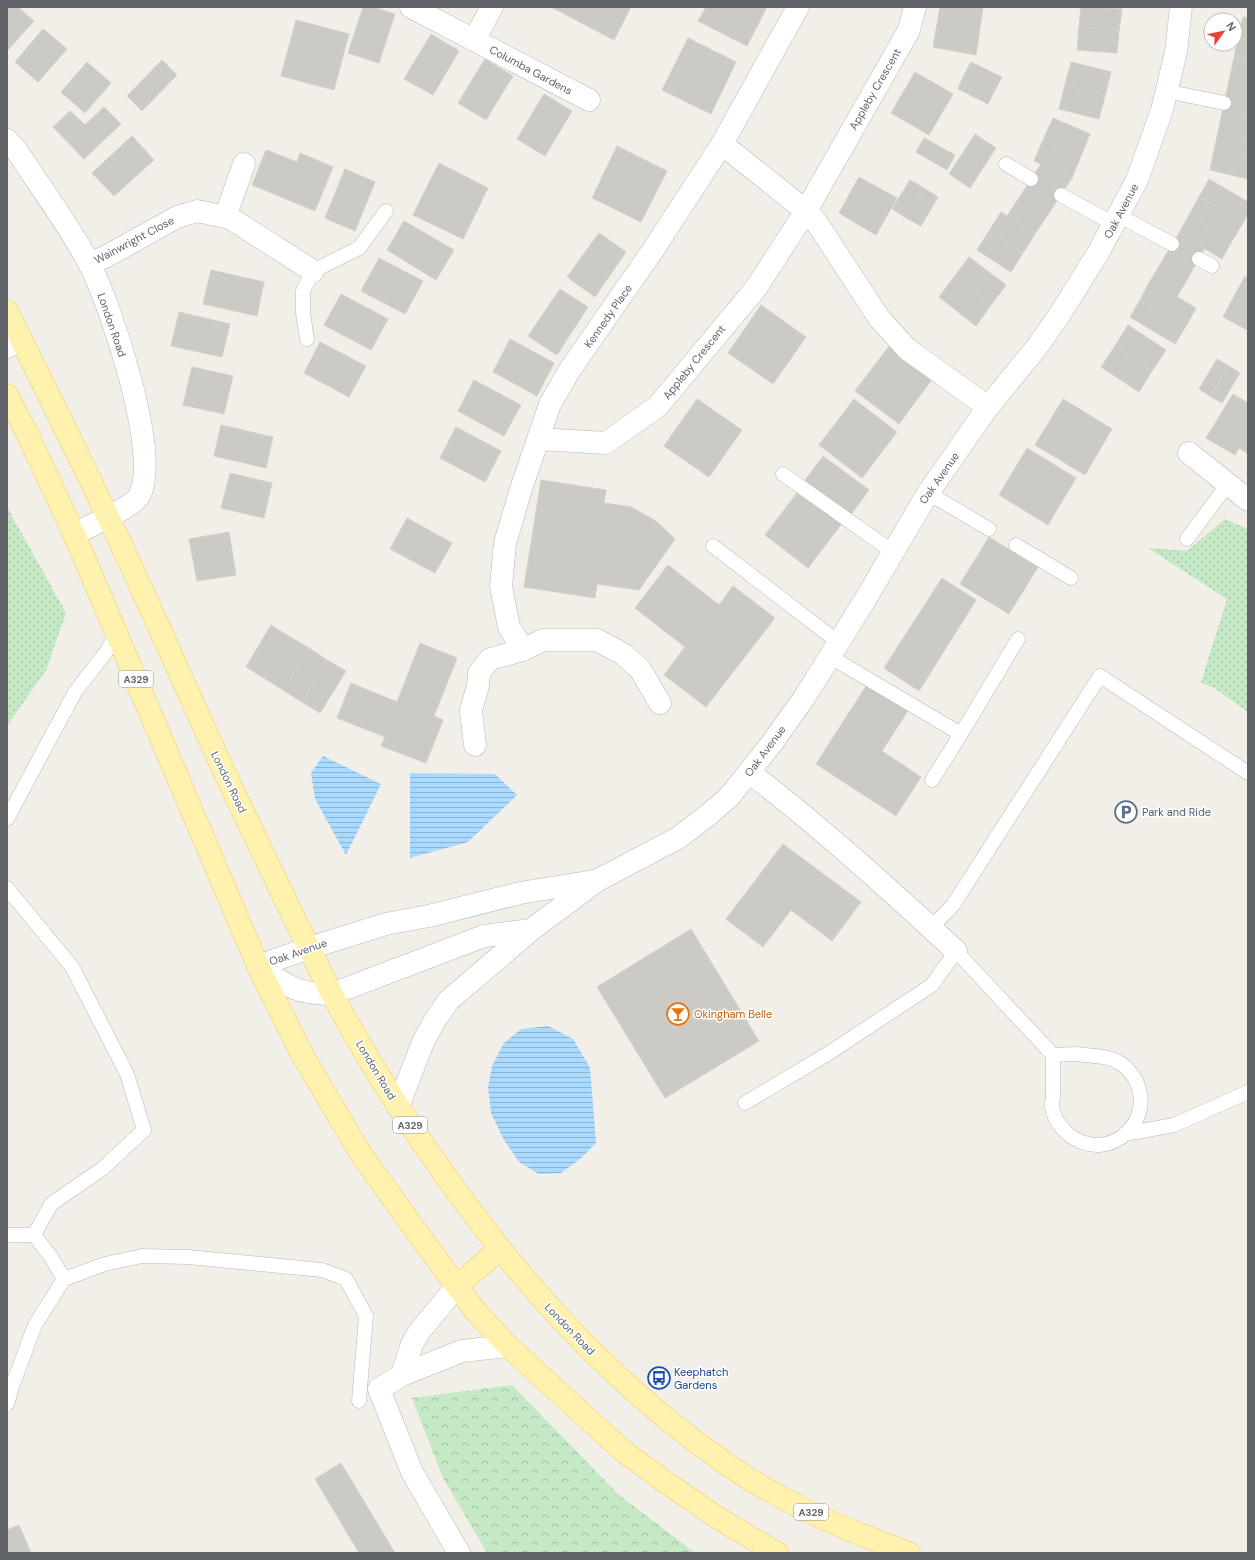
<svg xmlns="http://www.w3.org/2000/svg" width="1255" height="1560" font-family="'DM Sans',sans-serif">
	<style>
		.green { fill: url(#green-dots) }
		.forest { fill: url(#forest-crowns) }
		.water { fill: url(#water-rules) }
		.building { fill: #cccac5; stroke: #d6d1c6 }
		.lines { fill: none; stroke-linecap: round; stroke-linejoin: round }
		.lane-casing { stroke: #b5b8bc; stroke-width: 15 }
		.street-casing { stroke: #b5b8bc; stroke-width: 23 }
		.secondary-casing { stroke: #b6babf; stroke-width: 23 }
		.primary-casing { stroke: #f2c960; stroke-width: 23 }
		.lane { stroke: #fff; stroke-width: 14 }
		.street { stroke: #fff; stroke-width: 22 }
		.secondary { stroke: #fff; stroke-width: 22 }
		.primary { stroke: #fff2af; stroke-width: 22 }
		.labels { text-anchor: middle; stroke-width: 3; stroke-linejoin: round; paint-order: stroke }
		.shield { fill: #fff; stroke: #8f9295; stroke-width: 1 }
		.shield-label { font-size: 10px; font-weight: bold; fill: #5f6368 }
		.street-label { font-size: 11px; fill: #5f6368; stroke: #fff }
		.service-label { font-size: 11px; fill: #4e5e75; stroke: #fff; text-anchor: start }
		.food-label { font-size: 11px; fill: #c56008; stroke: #fff; text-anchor: start }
		.transit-label { font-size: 11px; fill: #164399; stroke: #fff; text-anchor: start }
	</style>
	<defs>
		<pattern id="green-dots" width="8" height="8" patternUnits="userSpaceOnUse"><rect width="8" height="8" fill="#c5e8c5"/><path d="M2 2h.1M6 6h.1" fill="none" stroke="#a3c0a4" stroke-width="1.8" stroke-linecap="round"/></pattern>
		<pattern id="forest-crowns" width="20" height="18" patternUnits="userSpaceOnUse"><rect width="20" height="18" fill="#c5e8c5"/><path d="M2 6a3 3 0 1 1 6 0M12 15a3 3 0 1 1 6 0" fill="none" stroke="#a3c0a4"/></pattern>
		<pattern id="water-rules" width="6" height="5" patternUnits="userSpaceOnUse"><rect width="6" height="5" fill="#aadaff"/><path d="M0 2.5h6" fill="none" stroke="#8eb4d2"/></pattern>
	</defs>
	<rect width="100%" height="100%" fill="#f1efe8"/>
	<!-- green -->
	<path class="green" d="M7,507l59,106 -20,57 -39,56z
		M1225,519l23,10v183l-34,-24 -13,-6 26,-83 -79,-51 39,3z"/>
	<!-- forest -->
	<path class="forest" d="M512,1385l106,109 77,59h-208l-45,-77 -30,-78z"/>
	<!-- water -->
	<path class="water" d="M323,756l58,28 -35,71 -31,-56 -4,-26z
		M410,773l85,1 22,21 -49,47 -58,16z
		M548,1026l25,13 17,29 6,75 -16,16 -19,14 -22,1 -20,-12 -15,-22 -13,-27 -3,-26 4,-21 12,-23 17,-14z"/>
	<!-- building -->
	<path class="building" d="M7,7h11l16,14 -27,30z
		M363,7h10l22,7 -16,49 -31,-10z
		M551,7h80l-17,33z
		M706,7h61l-20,39 -49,-25z
		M940,7l43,1 -7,47 -43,-8z
		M1081,7l41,2 -3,22 -40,-4z
		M1243,17l5,1v23l-10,-3z
		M296,20l53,14 -15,56 -53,-14z
		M1079,27l40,4 -2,22 -40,-3z
		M43,29l24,20 -29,33 -23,-20z
		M431,34l28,17 -26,44 -29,-16z
		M688,38l48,24 -25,52 -49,-24z
		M1238,38l10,3v20l-14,-3z
		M1234,58l14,3v58l-26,-6z
		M485,59l28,17 -27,44 -28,-17z
		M162,60l15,15 -35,36 -15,-15z
		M87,62l24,21 -26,30 -24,-21z
		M971,62l31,15 -7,13 -31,-15z
		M1071,62l40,10 -6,24 -40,-11z
		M915,72l38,22 -24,41 -38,-22z
		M964,75l31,15 -7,14 -30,-15z
		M1065,85l40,11 -6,23 -40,-10z
		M544,94l28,17 -27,45 -28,-17z
		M104,107l17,17 -37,35 -31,-32 17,-16 15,14z
		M1222,113l26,6v20l-30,-7z
		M1053,118l37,16 -9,22 -38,-16z
		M1218,132l30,7v20l-34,-8z
		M975,134l21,14 -26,40 -21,-14z
		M132,136l22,24 -40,36 -22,-23z
		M924,138l31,17 -8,15 -31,-18z
		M1043,140l38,16 -9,22 -38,-17z
		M617,146l50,25 -26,51 -49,-24z
		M266,150l31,12 3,-9 33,14 -18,44 -63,-26z
		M1214,151l34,8v20l-38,-9z
		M439,163l49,25 -25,51 -50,-24z
		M1041,164l31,14 -37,56 -28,-18z
		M345,169l30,13 -20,49 -30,-13z
		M859,177l38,21 -21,37 -37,-22z
		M1209,179l39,23v12l-5,9 -44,-26z
		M910,180l14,8 -18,30 -14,-9z
		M924,188l14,9 -17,29 -15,-8z
		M1199,197l44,26 -11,18 -43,-26z
		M1001,212l34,22 -12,19 -34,-22z
		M1189,215l43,26 -10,18 -43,-26z
		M404,221l50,29 -18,30 -49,-30z
		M989,231l34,22 -12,19 -34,-22z
		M599,233l27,19 -31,45 -28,-20z
		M1179,233l26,15 -28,49 -27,-16z
		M969,257l37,28 -15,20 -37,-28z
		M379,258l44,23 -18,33 -44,-23z
		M211,270l53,12 -7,34 -54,-12z
		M1245,276l3,2 -1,52 -24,-13z
		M954,277l37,28 -15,21 -37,-29z
		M1150,281l46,27 -10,18 -46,-26z
		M560,289l28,18 -31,48 -29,-19z
		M341,294l47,25 -17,31 -47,-25z
		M1140,300l46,26 -11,18 -45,-27z
		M761,305l45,32 -33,47 -45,-31z
		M179,312l51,12 -8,33 -51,-11z
		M1128,325l38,25 -14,21 -37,-25z
		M510,339l44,24 -17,33 -44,-24z
		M320,342l46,24 -17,31 -45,-24z
		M890,345l43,33 -34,46 -44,-33z
		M1115,346l37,25 -13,21 -38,-25z
		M1217,359l12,7 -19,30 -11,-7z
		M1229,366l11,7 -18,30 -12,-7z
		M192,367l41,9 -9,38 -41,-9z
		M474,380l47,25 -17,31 -46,-25z
		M1233,394l15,9v51l-9,-6 -4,7 -29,-17z
		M697,399l45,31 -33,47 -45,-31z
		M854,399l43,33 -35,46 -43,-33z
		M1063,399l49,30 -27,46 -50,-30z
		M221,425l52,12 -7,31 -52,-12z
		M456,427l45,24 -16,31 -45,-24z
		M1027,448l49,30 -28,47 -49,-30z
		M823,456l46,34 -20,27 -46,-34z
		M230,473l42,10 -8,35 -43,-10z
		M541,480l65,10 -2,13 27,4 25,14 19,18 -36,51 -42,-6 -2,14 -71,-11z
		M800,489l43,33 -35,46 -43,-33z
		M407,518l45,25 -17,30 -45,-24z
		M229,532l7,43 -39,6 -8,-42z
		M989,537l49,30 -29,47 -49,-30z
		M668,565l51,40 14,-19 42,32 -69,89 -42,-32 21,-28 -50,-39z
		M942,578l34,22 -57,91 -35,-23z
		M271,625l19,12 -26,41 -18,-11z
		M290,637l19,11 -26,42 -19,-12z
		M420,643l37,15 -23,58 9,4 -17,43 -45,-17 4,-9 -48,-19 14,-35 46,19z
		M309,648l18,12 -25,42 -19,-12z
		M327,660l19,11 -26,42 -18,-11z
		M868,683l41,26 -27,42 39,26 -25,39 -80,-52z
		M783,844l78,58 -29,39 -41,-31 -28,37 -37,-28z
		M691,929l68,112 -94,57 -68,-111z
		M341,1463l54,90h-36l-44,-74z
		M19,1525l12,28h-24v-23z"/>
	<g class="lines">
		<!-- lane casing -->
		<g class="lane-casing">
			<path id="lane" d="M1166,91l58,12
				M1006,164l25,15
				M1061,195l53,29
				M1118,215l54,29
				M1199,259l13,7
				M307,339l-4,-26v-22l10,-20 46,-23 27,-37
				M783,474l110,78
				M928,493l61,36
				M1187,539l41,-55
				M1016,545l55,33
				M713,546l125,96
				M829,656l132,78
				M932,780l29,-46 57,-95
				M7,819l68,-127 31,-40 11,-18
				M7,888l65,79 55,107 17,56 -42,39 -51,35 -17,31
				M931,928l22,-23 147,-229 148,97
				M1076,1054c14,2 31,1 44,9 6,3 11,10 15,16 22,41 -24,84 -63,58 -10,-7 -18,-18 -20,-30 0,-5 1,-11 1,-15 0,-13 0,-25 0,-37z
				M745,1103l84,-50 103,-68 24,-34 97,104
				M1125,1134l49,-9 74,-33
				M7,1235h27l17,22 13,22
				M7,1404l6,-20 22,-59 29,-46 41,-15 37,-8 46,1 134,13 24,9 20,37 -7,85"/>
		</g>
		<!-- street casing -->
		<g class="street-casing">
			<path id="street" d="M411,7l178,93
				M474,40l18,-33
				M7,140l10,11c24,37 51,73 72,112 21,40 73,194 50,233 -5,10 -53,32 -65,38
				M722,144l84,67 11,12 62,95 28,31 81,58
				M225,217l19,-53
				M89,264l18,-8 70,-39 20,-6 33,7 83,53
				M538,439l68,4 52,-37 98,-118 50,-77 103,-181 6,-23
				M1189,453l59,47
				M523,650l-14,-23 -8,-41 4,-43 16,-54 29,-85 19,-33 84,-121 69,-106 76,-137
				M475,745l-4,-35 7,-24 1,-13 11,-14 33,-9 20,-10h54l26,14 17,15 20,34
				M749,772c73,56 140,117 207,179
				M402,1375l10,-31 7,-12 38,-46
				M459,1553l-47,-81 -33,-83 23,-14 60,-24 46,-5"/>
		</g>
		<!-- secondary casing -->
		<g class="secondary-casing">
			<path id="secondary" d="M7,347l14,-6
				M258,966l51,-18 77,-24 43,-8 91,-23 74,-12
				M258,966c29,20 38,28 74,28l152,-58 47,-6
				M398,1107l25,-65 12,-22 14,-20 82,-70 67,-50 80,-42 29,-22 22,-19 43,-54 32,-45 61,-98 63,-107 60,-86 49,-60 23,-33 38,-61 39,-73 25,-70 14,-58 5,-45"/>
		</g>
		<!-- primary casing -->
		<g class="primary-casing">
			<path id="primary" d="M7,311c34,68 68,137 101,206 45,93 85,189 129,282 31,64 61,129 94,193 37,70 80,137 127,201 73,101 158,193 260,265 58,42 125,71 191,95
				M7,395l20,38 47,101 184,432 45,90 58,98 63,88 53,71 31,33 114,104 42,31 54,37 59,35
				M457,1286l43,-37"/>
		</g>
		<!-- lane -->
		<use href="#lane" class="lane"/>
		<!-- street -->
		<use href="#street" class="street"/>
		<!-- secondary -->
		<use href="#secondary" class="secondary"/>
		<!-- primary -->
		<use href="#primary" class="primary"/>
	</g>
	<!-- icons -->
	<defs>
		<g id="parking-ring" transform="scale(1.15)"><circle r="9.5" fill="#fff" stroke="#5c6f8a" stroke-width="1.5"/><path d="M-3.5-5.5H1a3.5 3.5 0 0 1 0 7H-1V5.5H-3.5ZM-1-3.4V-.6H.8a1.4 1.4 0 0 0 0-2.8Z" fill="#5c6f8a"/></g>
		<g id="bar-ring" transform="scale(1.15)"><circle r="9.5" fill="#fff" stroke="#e8710a" stroke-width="1.5"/><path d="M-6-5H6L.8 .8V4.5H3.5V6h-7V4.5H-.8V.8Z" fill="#e8710a"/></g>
		<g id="bus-ring" transform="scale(1.15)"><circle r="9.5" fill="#fff" stroke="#1a4fb4" stroke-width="1.5"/><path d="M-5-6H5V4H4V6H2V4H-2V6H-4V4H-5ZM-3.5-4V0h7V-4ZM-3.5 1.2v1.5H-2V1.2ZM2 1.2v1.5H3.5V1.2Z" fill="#1a4fb4"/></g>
	</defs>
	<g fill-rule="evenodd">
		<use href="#parking-ring" x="1126" y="812"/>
		<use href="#bar-ring" x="678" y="1014"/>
		<use href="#bus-ring" x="659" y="1378"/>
	</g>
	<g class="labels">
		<!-- shield labels -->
		<g class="shield">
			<rect x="119" y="671" width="34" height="16" rx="3"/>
			<rect x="393" y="1117" width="34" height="16" rx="3"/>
			<rect x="794" y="1504" width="34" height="16" rx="3"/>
		</g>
		<g class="shield-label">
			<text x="136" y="683">A329</text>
			<text x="410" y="1129">A329</text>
			<text x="811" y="1516">A329</text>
		</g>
		<!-- street labels -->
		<g class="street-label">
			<text transform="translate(531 70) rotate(28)" y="4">Columba Gardens</text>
			<text transform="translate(875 89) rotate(-60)" y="4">Appleby Crescent</text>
			<text transform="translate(1121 211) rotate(-62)" y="4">Oak Avenue</text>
			<text transform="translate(134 240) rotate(-28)" y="4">Wainwright Close</text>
			<text transform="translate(608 316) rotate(-55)" y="4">Kennedy Place</text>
			<text transform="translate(112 325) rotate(71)" y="4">London Road</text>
			<text transform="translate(694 362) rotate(-51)" y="4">Appleby Crescent</text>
			<text transform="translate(939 478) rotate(-55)" y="4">Oak Avenue</text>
			<text transform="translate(765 751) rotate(-53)" y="4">Oak Avenue</text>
			<text transform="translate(229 782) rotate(64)" y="4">London Road</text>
			<text transform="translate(298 952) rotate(-19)" y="4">Oak Avenue</text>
			<text transform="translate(376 1070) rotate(59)" y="4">London Road</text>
			<text transform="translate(570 1329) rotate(46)" y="4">London Road</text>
		</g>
		<!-- service labels -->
		<g class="service-label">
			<text x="1142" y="816">Park and Ride</text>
		</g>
		<!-- food labels -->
		<g class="food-label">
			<text x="694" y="1018">Okingham Belle</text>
		</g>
		<!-- transit labels -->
		<g class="transit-label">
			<text x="674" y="1376">Keephatch<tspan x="674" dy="13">Gardens</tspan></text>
		</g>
	</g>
	<!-- border -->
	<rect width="1255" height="1560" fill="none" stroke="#5f6368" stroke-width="16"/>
	<!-- north arrow -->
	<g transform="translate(1223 32) rotate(57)"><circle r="19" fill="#ffffff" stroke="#bfc1c3"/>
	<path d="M0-3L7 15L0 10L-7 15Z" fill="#ea4335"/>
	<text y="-6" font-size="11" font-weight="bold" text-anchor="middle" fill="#5f6368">N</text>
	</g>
</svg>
